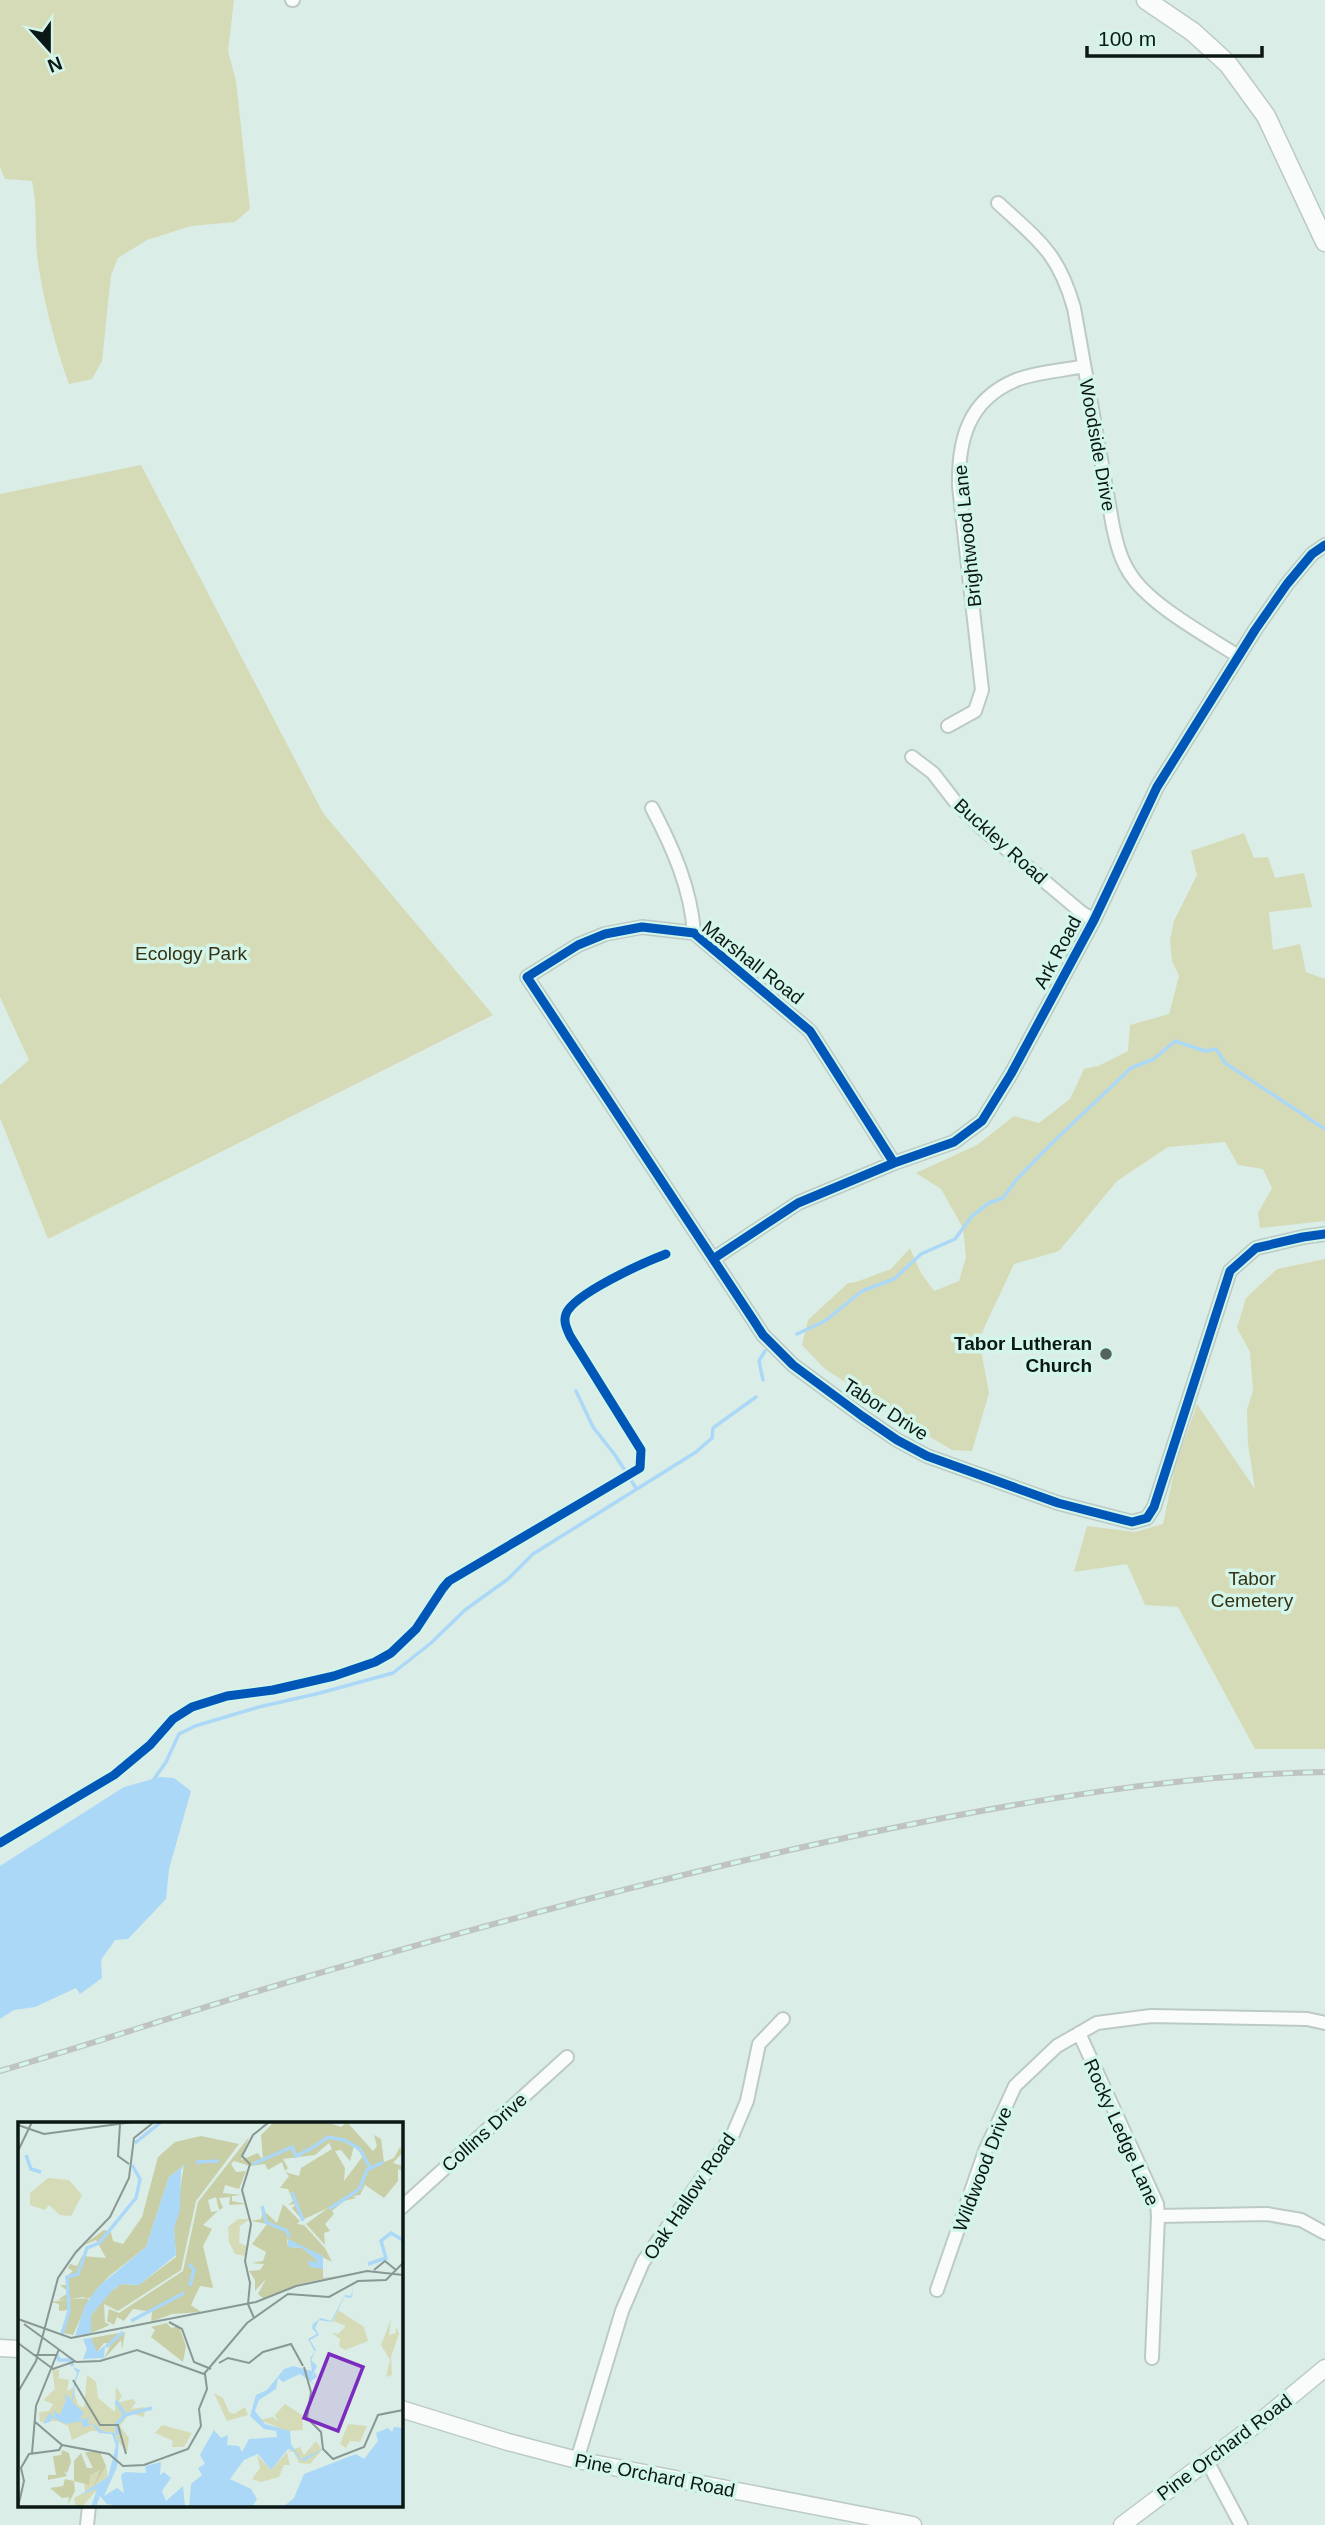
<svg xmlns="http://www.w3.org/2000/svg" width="1325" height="2525" font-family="Arial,sans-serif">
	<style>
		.green { fill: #d6dbb7 }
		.water { fill: #abd8f7 }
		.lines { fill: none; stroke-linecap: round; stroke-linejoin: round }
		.stream { stroke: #abd8f7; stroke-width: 3.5 }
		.minor-casing { stroke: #bccac5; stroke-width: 16 }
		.tertiary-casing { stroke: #bccac5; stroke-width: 19 }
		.secondary-casing { stroke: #bccac5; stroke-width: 21 }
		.minor { stroke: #fafcfb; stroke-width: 12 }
		.tertiary { stroke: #fafcfb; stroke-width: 16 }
		.secondary { stroke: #fafcfb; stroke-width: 18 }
		.rail-casing { stroke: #bfc3c2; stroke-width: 6 }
		.rail { stroke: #d3f5ea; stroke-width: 3.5; stroke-dasharray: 10; stroke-linecap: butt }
		.cycleway-casing { stroke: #d3f5ea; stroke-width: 13 }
		.cycleway { stroke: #0057b8; stroke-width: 9 }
		.poi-dot { fill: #54635e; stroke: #d3f5ea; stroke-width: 2.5 }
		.labels { text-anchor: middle; stroke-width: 7; stroke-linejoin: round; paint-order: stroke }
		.street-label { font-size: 19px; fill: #0c1815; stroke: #d3f5ea }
		.park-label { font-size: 19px; fill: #363315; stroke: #d3f5ea }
		.poi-label { font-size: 19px; font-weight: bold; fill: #0c1815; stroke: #d3f5ea; text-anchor: end }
		.inset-river { fill: none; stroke: #abd8f7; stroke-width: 3.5 }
		.inset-road { fill: none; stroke: #889893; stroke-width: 2 }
		.view { fill: #7b2cbf; fill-opacity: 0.15; stroke: #7b2cbf; stroke-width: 3.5 }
		.inset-edge { fill: none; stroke: #0c1815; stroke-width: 3.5 }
	</style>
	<rect width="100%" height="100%" fill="#dbede7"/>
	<!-- green -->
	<path class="green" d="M0,0h234l-6,51 8,30 14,128 -15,13 -44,4 -44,14 -29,18 -7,17 -9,86 -10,18 -23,5c-14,-39 -25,-81 -31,-121 -4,-28 0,-55 -6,-82l-27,-2 -5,-12z
		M141,465l182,348 170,202 -445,224 -48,-121v-33l29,-25 -29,-63v-503z
		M1244,833l10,25 14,-1 7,21 29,-5 8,34 -43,5 4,38 27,-6 6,28 19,7v242l-65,7 -2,-15 14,-25 -9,-19 -25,-4 -13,-23 -57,5 -51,34 -58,70 -45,13 -35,75 10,54 -17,58 -20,-1 -44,-26 -84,-56 -22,-23 6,-25 40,-37 8,-1 35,-13 19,-21 11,25 13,18 25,-10 7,-24 -3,-29 -22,-39 -25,-16 61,-28 37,-29 25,7 31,-24 14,-30 14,-3 30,-15 2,-26 39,-11 10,-38 -7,-15 -2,-21 4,-19 23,-46 -6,-24z
		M1325,1259v490h-70l-77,-142 -33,-2 -18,-41 -53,8 13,-46 48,6 28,-8 12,-57 22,-63 58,85 -7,-45 -1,-34 6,-19 -3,-39 -13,-24 9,-30 31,-29z"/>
	<!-- water -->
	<path class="water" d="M160,1777l14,1 17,13 -22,78 -3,30 -38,40 -13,1 -14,20 1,18 -22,16 -4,-6 -41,19 -21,3 -14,9v-153l124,-79z"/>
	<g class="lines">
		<!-- stream -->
		<path class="stream" d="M797,1334l28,-13 37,-30 32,-12 27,-25 34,-15 17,-23 17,-13 14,-5 14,-19 35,-36 79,-75 23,-9 21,-18 30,10 11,-2 9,14 100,66
			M763,1380l-4,-19 6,-10
			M576,1391l17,36 22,28 21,33
			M152,1782l14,-20 13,-28 16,-8 64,-19 61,-14 73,-20 38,-30 34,-33 43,-31 25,-25 163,-102 16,-14 1,-10 43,-31"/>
		<!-- minor casing -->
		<g class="minor-casing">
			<path id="minor" d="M292,0h1
				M998,203c41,38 60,49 76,105l39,219c4,18 8,35 20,51 21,29 74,58 105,78
				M948,726l27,-15 7,-21 -23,-204c-1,-46 9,-86 57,-106 20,-8 46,-9 68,-14
				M912,757l21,16 24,31 28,27 96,81 13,8
				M652,808c21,40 39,81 42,125
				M894,1163l-84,-132 -116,-98 -52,-6 -37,7 -27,11 -51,32 227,344 9,14 30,30 69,51 35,24 30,16 131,47 74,19 15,-4 7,-11 76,-236 26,-23 47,-11 22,-3
				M713,1259l85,-56 96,-40 60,-21 28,-21 29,-47 83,-154 63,-133 98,-157 32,-46 25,-30 13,-9
				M1079,2033l78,171 1,12 -6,142
				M401,2208l166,-151
				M1158,2216l109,-2 34,6 24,13
				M937,2290l48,-139 30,-65 42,-40 40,-23 54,-7 156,3 18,4
				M577,2460l45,-149 21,-49 90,-128 14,-33 12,-57 24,-25
				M1207,2461l34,64
				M87,2525l2,-19"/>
		</g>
		<!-- tertiary casing -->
		<g class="tertiary-casing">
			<path id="tertiary" d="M0,2348l19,1
				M401,2409l107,33 69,18 336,65
				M1122,2525l145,-109 58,-48"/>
		</g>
		<!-- secondary casing -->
		<g class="secondary-casing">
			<path id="secondary" d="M1146,0l47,32 35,32 38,52 59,126"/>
		</g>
		<!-- minor -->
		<use href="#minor" class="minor"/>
		<!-- tertiary -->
		<use href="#tertiary" class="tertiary"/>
		<!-- secondary -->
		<use href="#secondary" class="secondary"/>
		<!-- rail casing -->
		<g class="rail-casing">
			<path id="rail" d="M0,2071c92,-27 183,-58 275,-85 199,-58 399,-113 603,-155 147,-30 296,-56 447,-59"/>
		</g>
		<!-- rail -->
		<use href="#rail" class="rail"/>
		<!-- cycleway casing -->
		<g class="cycleway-casing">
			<path id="cycleway" d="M894,1163l-84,-132 -116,-98 -52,-6 -37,7 -27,11 -51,32 227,344 9,14 30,30 69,51 35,24 30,16 131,47 74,19 15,-4 7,-11 76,-236 26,-23 47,-11 22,-3
				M713,1259l85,-56 96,-40 60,-21 28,-21 29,-47 83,-154 63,-133 98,-157 32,-46 25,-30 13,-9
				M0,1843l114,-68 36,-30 23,-26 19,-12 35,-11 46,-6 61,-14 41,-14 16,-9 25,-24 27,-41 6,-7 191,-113 1,-18 -71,-114c-3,-7 -7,-14 -4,-22 7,-20 79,-52 100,-60"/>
		</g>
		<!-- cycleway -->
		<use href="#cycleway" class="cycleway"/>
	</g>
	<!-- markers -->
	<circle class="poi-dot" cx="1106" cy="1354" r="7"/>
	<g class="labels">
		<!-- street labels -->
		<g class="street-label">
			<text transform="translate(1098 445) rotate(80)" y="7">Woodside Drive</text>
			<text transform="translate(967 536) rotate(-96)" y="7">Brightwood Lane</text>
			<text transform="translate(1001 841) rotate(42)" y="7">Buckley Road</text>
			<text transform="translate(1057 952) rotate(-62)" y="7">Ark Road</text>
			<text transform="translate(753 962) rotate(38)" y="7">Marshall Road</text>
			<text transform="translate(886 1409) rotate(33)" y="7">Tabor Drive</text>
			<text transform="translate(484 2132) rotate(-42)" y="7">Collins Drive</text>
			<text transform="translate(1122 2132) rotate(66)" y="7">Rocky Ledge Lane</text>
			<text transform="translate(982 2169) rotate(-69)" y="7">Wildwood Drive</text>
			<text transform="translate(689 2196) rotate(-56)" y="7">Oak Hallow Road</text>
			<text transform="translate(1224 2447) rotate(-37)" y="7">Pine Orchard Road</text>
			<text transform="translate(655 2475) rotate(11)" y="7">Pine Orchard Road</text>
		</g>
		<!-- park labels -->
		<g class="park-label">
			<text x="191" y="960">Ecology Park</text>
			<text x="1252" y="1585">Tabor<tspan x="1252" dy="22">Cemetery</tspan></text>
		</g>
		<!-- poi labels -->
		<g class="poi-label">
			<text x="1092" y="1350">Tabor Lutheran<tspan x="1092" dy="22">Church</tspan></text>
		</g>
	</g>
	<!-- overview -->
	<g transform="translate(18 2122)">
		<rect width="385" height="385" fill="#dbede7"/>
		<path d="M30,56l21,2 13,15 -11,21 -11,-1 -11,-10 -4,5 -15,-5v-12zM220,97h12l-10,7 -1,17 8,3 -2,10 -10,-2 -6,-12 -1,-15zM320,188l26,17 4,14 -23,9 -6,-4 1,-7 -8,-6 6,1 8,-8 -13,-5zM373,197l-2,16 7,-2v-4l1,-1 2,6 -8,23 1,18 -6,2 4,-17 -9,-15zM34,247l7,1v8l10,2 -2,11 6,-3 5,17 6,3 3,-33 9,7 2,16 17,14 1,-25 6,9 -5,7 15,-4 4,3 -5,7 14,-2 -1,10 -14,-4 -10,13 9,12 -2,15 -15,-21 -21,-1 -19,9 -4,-14 -11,-5 -17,1 -1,-10 10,-1 4,-7 -10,-4 12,-11zM196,271l9,5 6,14 5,2 11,-7 3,8 -21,6zM267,282l17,11 1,15 -16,1 -27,-11 13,-3 5,5 -3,-7zM330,302l19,2 -7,16 -10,-1 -4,7 -6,-4zM144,303l30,8 -8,14h-12l1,-6 -18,-8zM298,319l6,9 -12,14 -11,-1 -5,-11 -7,-1 13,-4 4,8zM73,330l15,14 2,11 -26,30h-6l-2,-9 11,-6 -1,-13 11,-11zM269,330l3,13h-6l-5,12 -18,5 -9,-3 8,-11 -3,-13 14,15z" fill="#d6dbb7"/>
		<path d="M256,0h52l15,5 6,-5 26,29 4,-5 -3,-11 7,4 3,23 10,-4 6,-11 3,5 -10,11 9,3 1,5 -5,-2v12l-14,17 -19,-13 -5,10 -7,1 3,2 -12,3 -12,10 2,3 -9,10 5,7 -6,2 1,12 -19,-21 22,-16 -26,12 -10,-12 4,-4 -8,1 5,-4 -5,-12 -8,-1 9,-12 -4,-4 14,4 2,-8 31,-19 -3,-6 -14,12 -32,4 5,9 -3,3 -3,-9 -14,8 -3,-6 -15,2 -16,-5 -3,3 5,8 10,-1 -7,18 -14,-4 -2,8 19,2 -10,1v5l15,3 -18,1 1,-8 -11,1 4,10 -4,2 -3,-13 -8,3 3,12 7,-1 -15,14 9,4 -9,17 10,42 -13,-2 -9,19 10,7 -29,2 -21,8 1,-10 -19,-3 -9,12 -7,-4 -3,8 -7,-4 2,-12 10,4 64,-42 15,-69 51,-65 -8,23 17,-7 5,8 -2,-26zM336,24l9,10 -19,25 1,-13 -10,-17 6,-1 9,11zM183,14l38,8 -43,57 -15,69 -63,41 -14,-7 1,18 5,3 -19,8v-18l16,-20 14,-11 18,1 37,-28 -2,-29 10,-63 -15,12 -23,70 -38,30 -18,21 -32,2 11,-8 -9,-7h7v-9l6,-5 -5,-3 2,-4 7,2 5,-10 24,2 -10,-18 -14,6 22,-16 7,2 2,9 10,3 19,-27 16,-60 17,-15zM265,82l17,17 -3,3 7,1 21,23 7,14 -45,-23 1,8 14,1 12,9 6,6 -12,1 15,3v11l15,-2 -39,8 -35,15 -6,-5 8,-15 -11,12v-11l-6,-9 11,-1 4,-6 -13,-1 12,-2 3,-9 -14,-8 15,-20 -16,-3 10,-2 2,-9 14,13zM66,175l5,3 -16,35 -10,-2 5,-23 -9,1v-7l-9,-2zM149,201l4,5 8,-2 7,20 -3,16 -32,-25 4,-7 -4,-3zM107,210l-3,18 -1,-10 -17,19 7,-15 -7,-1 -7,9 -4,-4 -2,-10zM44,328l7,3 2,9 -4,11 -3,-2 3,5 -19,4v-5h8l-3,-19 8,-1zM67,330h15l6,14 -12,20 6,-16 -10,5 -1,10 -15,-4 1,10 -7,13 1,-7 -7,1 -12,-10 13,-2 2,-7 9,2v-20l7,-8 6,15h6z" fill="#c8cea6" fill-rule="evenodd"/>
		<path d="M169,41l-6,7 -1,40 -6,18 2,27 -37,30 -18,-1 -9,7 -21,24v19l-16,2 10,-31 14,-19 47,-39 23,-70zM270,117l35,17v13l-13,-2 -2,-6 11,1 -17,-14 -14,-1zM335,164l-1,11 -4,1 -3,-2 -13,26 -13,-2 -4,8 4,7 -9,5 6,10 -5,10 6,6 -6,12 4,-6 2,5 -6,4 5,5 -16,-12 -17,8 -5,-4 -2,11 -17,11 -4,11 10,13 25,7 1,13 10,15 22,-10 -18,12 -6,-2 -6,-9 -5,-1 -17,21 -13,-16 -14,6 -14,19 21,10 6,10 -5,8h-63l2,-23 11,-9 -4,-7 7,-4 -5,-9 14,-25 7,8 7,-3 -1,10 12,1 3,6 7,-13 28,-2 -1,-6 -12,-2 -14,-13 6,-21 11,-5 17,-21 9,-3 19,5 -2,-13 5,-6 -7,-13 9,-5 -5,-6 1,-4 8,-6 10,3 14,-26 6,1zM73,216l6,14 8,-7 -1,13 -21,1 4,-10 -4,-10zM55,245l7,3 -5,13 -1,14 -2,5 12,11 -4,5 6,2 3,-6 -1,10 8,1 6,6 13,2 2,8 2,-4 -2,30 -13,29 13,-8 7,5 -3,-18 4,-3 21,1 -1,-7 16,-4 -1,13 4,-3 7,6 -9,13 4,10 17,-15 2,20 -62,1 -16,-3 -7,-8 -4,11h-5l6,-18 -17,6 28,-18 8,-31 -4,-12 -13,-1 -6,-8 -10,2 -2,-6 -15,3 -14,-6 -2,4 -7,2 6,-11 6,5 -2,-8 7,5 5,-13 -5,-6 6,7 -1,-9 7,6 2,-17 3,-10zM376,305l9,1v79h-120l11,-9 10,-24 52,-20 8,5 14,-18 -2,-8 12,-5 4,4z" fill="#abd8f7"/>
		<path class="inset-river" d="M117,21l26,-21M294,26l16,-11 16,3 16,9 10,19M8,33l5,14 10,3M178,40l23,-1M235,42l39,-17 4,9 16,-8M341,68l8,-20 16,-8M274,70l11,29M244,84l4,16 21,9 2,6M311,87l29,-19M171,142l5,6 -4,16M350,142l18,-6 -5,-17 10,-8 12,7M113,199l53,-28M44,212l7,-23 -2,-34 11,-3 9,-26 12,-5 37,-45 4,-19 -8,-14M88,225l17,-15M39,233l2,5h11l3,6M98,279l9,14 -9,10 2,10M107,293l27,-7"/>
		<path class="inset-road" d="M102,2l-2,32 11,8M0,3l26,9 89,-12M0,29l14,-29M356,148l11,-9 11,9M236,196l-6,-14 2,-21 -5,-22 6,-37 -9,-34 8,-26 -8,-8 11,-21 16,-13M0,197l53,19 185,-36 40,-16 71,-15 36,4M151,200l13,7 12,33 17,7M6,202l52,38M0,221l35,26 23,-8M16,233h22M58,240l24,-1 37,-11 67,24 43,-51 41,-29 41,3 29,-16 28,-1 17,-17M201,241l9,-5 21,5 14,-11 28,-8 12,22M286,245l7,25 -4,26 14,14 2,17 10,10 31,-12 14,-32 25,-5M55,258l27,45h18l8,29M0,270l18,-31 22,-83 18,-26 34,-35 19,-39 5,-40 20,-16M16,299l28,24 47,9 14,12 21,-1 44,-16 13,-23 -2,-17 8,-20 -2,-15M14,331l4,-47 23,-57M0,385l6,-26 -3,-13 8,-14 30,-4 3,-5"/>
		<path class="view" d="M311,232l34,13 -25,64 -34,-13z"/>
		<rect width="385" height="385" class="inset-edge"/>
	</g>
	<!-- north arrow -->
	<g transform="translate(49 49) rotate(159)" stroke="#d3f5ea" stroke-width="5" paint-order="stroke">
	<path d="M0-5L12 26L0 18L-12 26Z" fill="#0c1815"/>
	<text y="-10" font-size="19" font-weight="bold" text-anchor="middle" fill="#0c1815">N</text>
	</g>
	<!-- scale -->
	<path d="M1087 46v10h175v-10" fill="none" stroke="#0c1815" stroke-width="3.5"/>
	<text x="1098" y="46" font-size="21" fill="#0c1815" stroke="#d3f5ea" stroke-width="5" paint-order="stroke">100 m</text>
</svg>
